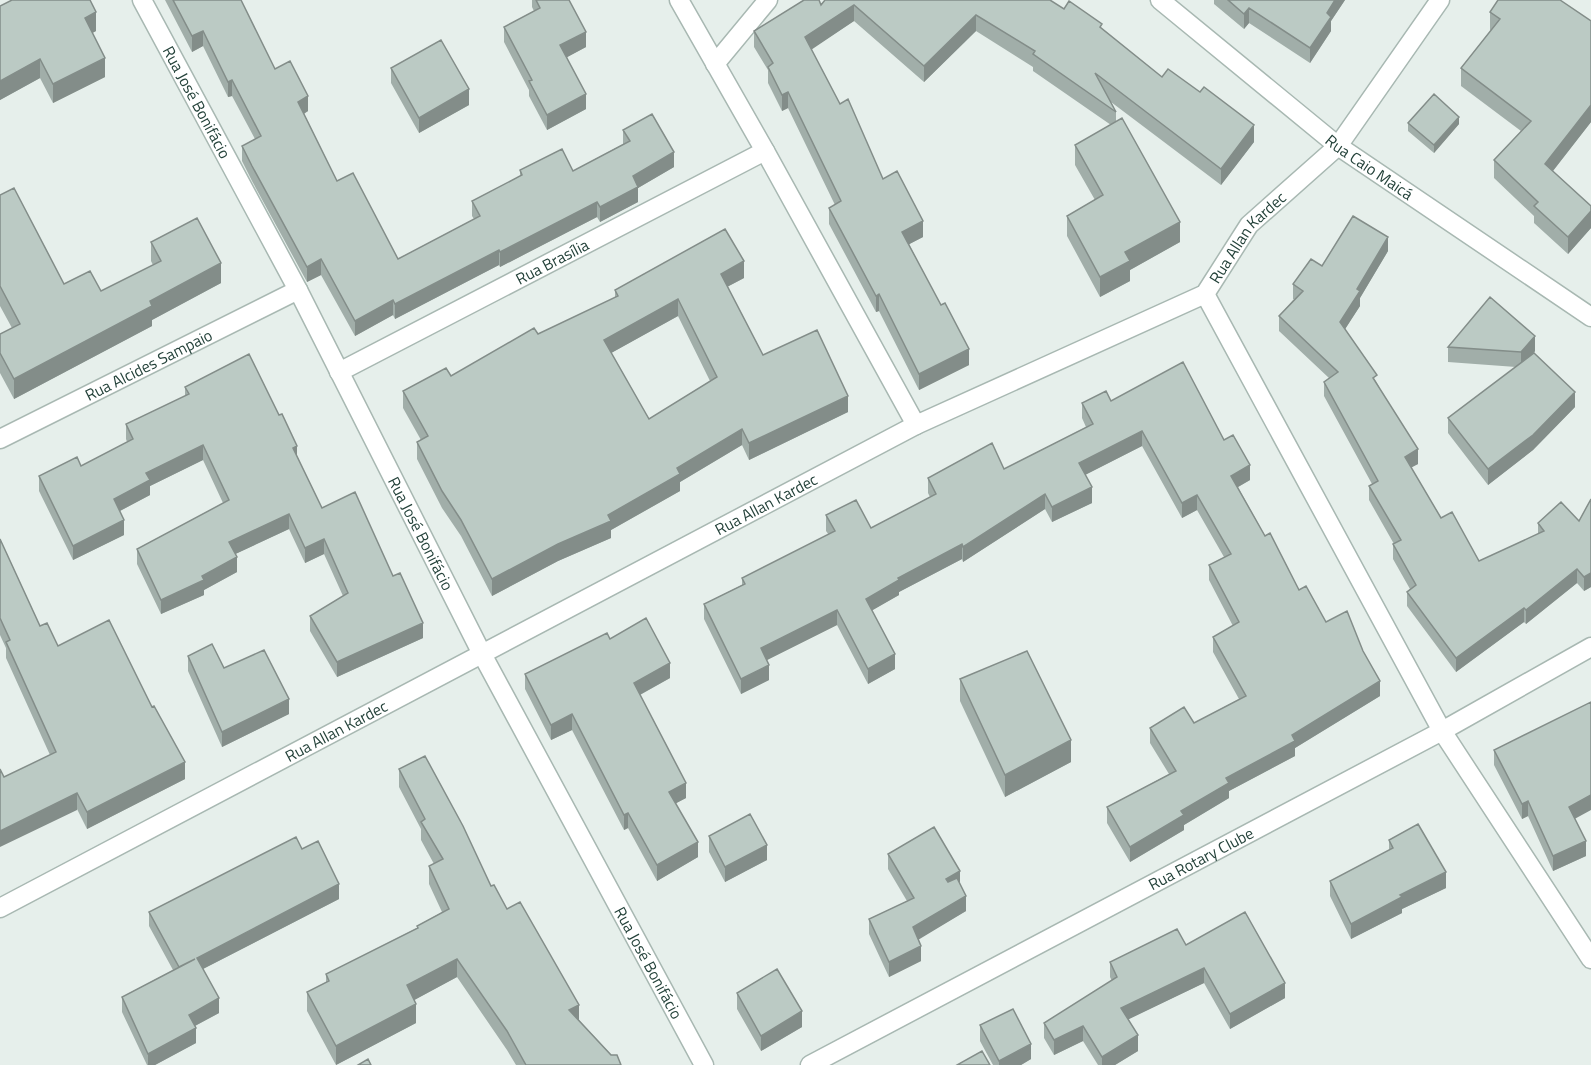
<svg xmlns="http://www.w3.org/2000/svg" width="1591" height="1065" font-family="'Titillium Web',sans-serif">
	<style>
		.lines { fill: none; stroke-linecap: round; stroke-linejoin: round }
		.minor-casing { stroke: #a8b8b2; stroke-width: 21 }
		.minor { stroke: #fff; stroke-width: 18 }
		.wall { fill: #a1aea9; fill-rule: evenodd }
		.shaded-wall { fill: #838d89 }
		.building { fill: #bbcac4; stroke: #838d89; stroke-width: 1.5; fill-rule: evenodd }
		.labels { text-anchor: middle; stroke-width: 6; stroke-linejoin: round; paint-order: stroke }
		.street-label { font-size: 16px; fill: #24423a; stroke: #f7fbf9 }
	</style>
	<rect width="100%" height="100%" fill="#e6efeb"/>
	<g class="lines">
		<!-- minor casing -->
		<g class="minor-casing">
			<g id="minor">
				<path id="s1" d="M142,0l156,290 184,364 222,411"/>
				<path d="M679,0l86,151 151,274"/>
				<path id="s2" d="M1160,0l178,146 253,171"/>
				<path d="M715,64l53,-64"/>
				<path d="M1205,294l237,437 149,228"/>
				<path id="s3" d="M339,372l426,-221"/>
				<path id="s4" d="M0,439l298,-149"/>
				<path id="s5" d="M0,908l916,-483 289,-131 44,-69 89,-79 102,-146"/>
				<path id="s6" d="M810,1065l632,-334 149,-84"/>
			</g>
		</g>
		<!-- minor -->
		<use href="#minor" class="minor"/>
	</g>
	<!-- wall -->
	<path class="wall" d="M165,0h76l34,69 33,42 -4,3 33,67 61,78 76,-40 -2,-3v-15l48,-25v-6l53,1 50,-27v-14l51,37 -36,21v14l-38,20 -3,-5 -97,50 -1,-2 -104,54 -2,-4 -38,21 -34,-61 -14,7 -55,-101 -10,-20v-15l13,-7 -23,-43 -4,1 -25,-51 -11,6z
		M532,0h37l17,47 -19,10 19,52 -39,21 -18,-34v-6l-25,-48v-15l30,-16 -2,-4z
		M1214,0h131l-14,21v10l-21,32 -61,-40 -5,6 -30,-25z
		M821,5l243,4 38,20 60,48 92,65 -33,43 -110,-83 5,10v10l64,120 -50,28v11l-30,16 -33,-61v-20l28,-16 -20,-35v-20l36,-20 -78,-54v-4l-57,-36 -52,51 -70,-61 -43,28 29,55 43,75 40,58 -14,7 60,121 -50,25 -40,-79 -3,1 -47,-88v-16l6,-3 -47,-97 -6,3 -14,-28v-13l-14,-23v-16z
		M0,6l96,25 -4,2 13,44 -52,26 -13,-25 -40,22z
		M1490,12l101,9v101l-38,49 38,35v22l-23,26 -34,-31v-7l-40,-38v-18l27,-29 -60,-45v-18l30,-38h-1z
		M391,68l78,37 -50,28 -28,-50z
		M1408,123l51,1 -25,29 -26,-22z
		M0,195l64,89 37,7 52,-26 -2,-4v-19l70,41 -69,37v6l-138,73 -14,-26v-39l12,-6 -12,-22z
		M1388,251l-28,47v8l-15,23 32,54 41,81 -7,3 30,51 38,43 59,-27v-11l41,-2 12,-22v88l-7,4 -7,-8 -51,41 -2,-2 -68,50 -49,-66v-14l3,-3 -17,-30v-15h1l-25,-44v-14l3,-2 -48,-88v-14l5,-4 -50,-47v-15l15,-17h-1v-15l29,-18z
		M744,278l-17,9 36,68 85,57 -99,48 -7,-15 -62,37v9l-69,39v8l-53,23 -66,35 -31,-60 -19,-28 -25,-49v-17l4,-2 -18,-32v-17l48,-15 87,-42 77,-36v-8zM678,316l32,65 -61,38 -38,-66z
		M1448,347l87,4 -2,4 42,52 -42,43 -45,35 -40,-52v-15l68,-51 -68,-5z
		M185,387l112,69 25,52 71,68 30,62 -86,39 -27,-46v-15l33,-20 -19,-42 -19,9 -16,-34 -54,25 2,18 -33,18v5l-43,19 -24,-50v-15l86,-46 -20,-43 -53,26v9l-30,16 4,24 -51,25 -34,-69v-15l42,-10 46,-24 -1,-3v-15l59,-28z
		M1111,401l113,39 26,40 -12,7 27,49 34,54 27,32 54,74 -85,52v8l-66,35v7l-45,27v5l-54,32 -23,-39v-16l62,-33 -19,-31v-15l44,-5 45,-24 -26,-47v-15l20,-11 -24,-46v-15l15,-8 -27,-47 -15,8 -40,-72 -57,29 7,28 -40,19 -7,-13 -82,53 -1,-3 -63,33v3l-27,15 23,59 -27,15 -31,-59 -70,35 2,20 -28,14 -37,-75v-15l38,-19v-7l87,-43 -3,-4v-16l45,13 59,-31 -2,-4v-15l76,-9 82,-42 -4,-9v-15z
		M0,539l40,87 18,20 127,133 -98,50 -37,-74 -44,-97v-10l-6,-13z
		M610,639l60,39 -30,17 46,103 -10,5 22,54 -41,24 -29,-53 -4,2 -52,-100 -21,10 -26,-51v-15z
		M188,656l36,12 65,46 -67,33 -34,-76z
		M960,679l111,83 -66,35 -45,-96z
		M1494,750l81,69 11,37 -33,15 -25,-55 -6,3 -28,-54z
		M399,769l92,117 88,134 42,45h-105l-9,-15 -50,-73 -43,23 2,23 -80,42 -29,-54v-19l19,-10v-8l91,-46v-2l25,-14 -13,-28v-18l5,-2 -13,-24v-11l-22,-42z
		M709,836l58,24 -42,22 -16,-30z
		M1389,840l57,48 -44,21v4l-51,26 -21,-43v-15l59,-30z
		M302,849l37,50 -136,70 16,44 -24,13 1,17 -41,22h-8l-25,-53v-15l51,-27 -24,-44v-14z
		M888,854l72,31 6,26 -48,28 3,22 -32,16 -20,-43v-15l38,-18 -19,-32z
		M1186,945l99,53 -55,31 -26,-46 -76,36 10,32 -23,14h-17l-15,-24 -29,14 -10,-17v-15l68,-42 -2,-4v-15z
		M737,993l65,34 -41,24 -24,-42z
		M980,1025l51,34 -10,6h-28l-13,-24z"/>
	<!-- shaded-wall -->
	<path class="shaded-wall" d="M1335,0h10l-14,21v10l-21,32v-15l17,-35z
		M854,5v16l-49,33v-17z
		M1249,8v15l-5,6v-15z
		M96,12v19l-11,6v-19z
		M976,15v16l-52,51v-16z
		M203,31v15l-11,6v-16z
		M586,32v15l-26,14v-16z
		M105,58v19l-52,26v-19z
		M40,59v19l-40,22v-19z
		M232,80v16l-4,1v-15z
		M469,89v16l-50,28v-15z
		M788,92v16l-6,3v-16z
		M586,94v15l-39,21v-15z
		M308,96v15l-10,6v-15z
		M1591,105v17l-46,59v-17z
		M1459,117v7l-25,29v-8z
		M1254,125v17l-33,43v-16z
		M674,152v15l-36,21v14l-38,20v-15l33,-31z
		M597,202v15l-97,50v-15z
		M1591,211v17l-23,26v-17z
		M923,221v16l-21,11v-16z
		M1180,222v20l-50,28v11l-30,16v-20l25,-25z
		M1388,237v14l-28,47v8l-20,31v-15l17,-33z
		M499,250v15l-104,54v-15z
		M321,259v16l-14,7v-15z
		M744,261v17l-23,12v-16z
		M221,263v20l-69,37v6l-138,73v-20l136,-78z
		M879,294v17l-3,1v-16z
		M678,299v17l-74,41v-17z
		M393,300v15l-38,21v-15z
		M1535,336v15l-14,17v-16z
		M969,349v16l-50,25v-16z
		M1575,392v15l-42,43 -45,35v-16z
		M848,396v16l-99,48v-17z
		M742,429v16l-62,37v9l-69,39v8l-53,23 -66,35v-17l66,-35 50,-29 69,-47z
		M1142,431v15l-63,32v-15z
		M203,445v15l-53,26v9l-36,19v-15l32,-26z
		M297,446v15l-4,-13z
		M1418,449v15l-13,7v-14z
		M1250,465v15l-19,11v-15z
		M1092,487v16l-40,19v-15z
		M1045,494v15l-82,53v-15z
		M1197,495v15l-15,8v-15z
		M289,514v15l-60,28v-15z
		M124,520v15l-51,25v-14z
		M324,539v15l-19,9v-15z
		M962,544v15l-63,33v3l-33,19v-15l32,-21z
		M237,557v15l-33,18v5l-43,19v-14l41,-24z
		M1577,569v14l-51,41v-14z
		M1591,573v14l-7,4v-14z
		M1524,608v14l-68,50v-14z
		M837,610v15l-76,38v-15z
		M423,623v15l-86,39v-15z
		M895,654v15l-27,15v-15z
		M670,663v15l-36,20v-15z
		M769,665v15l-28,14v-15z
		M1380,681v15l-85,52v8l-66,35v7l-45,27v5l-54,32v-15l51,-36 45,-33 66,-43z
		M289,699v15l-67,33v-15z
		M572,714v16l-21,10v-15z
		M1071,740v22l-66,35v-22z
		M185,762v17l-98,50v-17z
		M686,783v15l-17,9v-15z
		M77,793v17l-77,37v-16z
		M1591,795v15l-22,12v-15z
		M1528,801v15l-6,3v-15z
		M628,813v15l-4,2v-15z
		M1586,841v15l-33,15v-15z
		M698,842v15l-41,24v-16z
		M767,845v15l-42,22v-15z
		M960,871v15l-14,8v-15z
		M1446,872v16l-44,21v4l-51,26v-15l49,-29z
		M339,884v15l-142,73v-14z
		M966,896v15l-53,32v-16z
		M921,946v15l-32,16v-15z
		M457,959v18l-50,27v-19z
		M1204,968v15l-83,40v-15z
		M1285,983v15l-55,31v-15z
		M219,998v15l-30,16v-14z
		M416,1004v19l-80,42v-19z
		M579,1005v18l-10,-13z
		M802,1011v16l-41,24v-15z
		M1083,1026v15l-29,14v-15z
		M196,1028v15l-41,22h-7v-11z
		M1138,1035v16l-23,14h-13v-8z
		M1031,1044v15l-10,6h-22v-4z"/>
	<!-- building -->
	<path class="building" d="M12,0h78l6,12 -11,6 20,40 -52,26 -13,-25 -40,22v-75z
		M173,0h68l34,69 15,-8 18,35 -10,6 39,79 16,-8 45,86 82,-43 -8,-15 50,-26 -2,-5 42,-21 11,22 57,-30 -7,-11 29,-16 22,38 -41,24 5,11 -38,20 -3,-5 -97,50 -1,-2 -104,54 -2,-4 -38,21 -34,-62 -14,8 -55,-101 -10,-20 19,-10 -29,-56 -4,2 -25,-51 -11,5z
		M536,0h33l17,32 -26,13 26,49 -39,21 -18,-34 3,-1 -28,-53 36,-19z
		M804,0h15l2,5 4,-5h225l14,9 5,-8 33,23 -2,3 62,50 6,-8 32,23 4,-5 50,38 -33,44 -126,-96 21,39 -83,-58 2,-3 -59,-36 -52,51 -70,-61 -49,32 35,67 8,-5 35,80 14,-8 26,50 -21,11 39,73 4,-2 24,46 -50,25 -40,-80 -3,2 -47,-88 12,-7 -53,-109 -6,3 -14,-28 5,-4 -19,-32z
		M1228,0h107l-8,13 4,4 -21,31 -61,-40 -5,6z
		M1498,0h62l31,21v84l-46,59 46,42v5l-23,26 -34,-31 4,-4 -44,-42 37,-39 -70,-53 39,-49 -10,-7z
		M441,40l28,49 -50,29 -28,-50z
		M1434,94l25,23 -25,28 -26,-22z
		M1122,118l58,104 -55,30 5,9 -30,16 -33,-61 36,-21 -28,-50z
		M14,188l50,96 26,-13 11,20 60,-30 -10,-19 46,-24 24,45 -71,38 2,5 -138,73 -14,-26v-19l20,-10 -20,-38v-91z
		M1353,216l35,21 -31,52 3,2 -20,31 37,53 -4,3 45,71 -13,8 36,61 11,-6 27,49 65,-30 -6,-8 23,-21 18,19 12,-22v74l-7,4 -7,-8 -51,41 -2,-2 -68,50 -49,-66 9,-7 -23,-41 8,-4 -32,-54 9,-5 -54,-99 14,-10 -59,-56 24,-25 -10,-7 18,-25 11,7z
		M725,229l19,32 -23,13 42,81 54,-25 31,66 -99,47 -7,-14 -65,39 3,6 -72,41 3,6 -53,23 -66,35 -31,-59 -19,-29 -25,-49 11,-6 -25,-45 43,-23 5,8 83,-48 4,6 80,-38 -3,-6zM678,299l39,78 -68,42 -45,-79z
		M1490,297l45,39 -14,16 -73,-5z
		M1534,353l41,39 -42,43 -45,34 -40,-51z
		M249,354l30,61 3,-1 15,32 -4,2 29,60 33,-16 38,84 7,-3 23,50 -86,39 -27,-46 38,-23 -24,-54 -19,9 -16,-34 -60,28 8,15 -35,19 2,4 -43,20 -24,-51 92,-49 -26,-55 -57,28 4,7 -36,19 10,21 -51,26 -34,-70 38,-19 4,9 52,-27 -7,-15 63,-30 -4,-7z
		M1183,362l41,78 9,-5 17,30 -19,11 34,60 5,-3 29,57 7,-4 20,36 21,-11 16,40 17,30 -88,54 3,6 -69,37 3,5 -48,28 3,4 -54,32 -23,-40 69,-36 -26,-43 34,-21 10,16 52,-27 -33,-59 26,-15 -30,-57 22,-11 -34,-59 -15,8 -40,-72 -63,32 13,24 -40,20 -7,-13 -82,53 -1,-3 -64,34 1,2 -33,19 29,55 -27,15 -31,-59 -76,38 8,17 -28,14 -37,-75 41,-20 -3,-6 93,-47 -9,-16 30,-15 15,28 65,-34 -8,-16 64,-35 12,26 89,-45 -11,-21 24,-12 5,10z
		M0,539l40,87 7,-3 11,23 51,-26 43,87 2,-1 31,56 -98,50 -10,-19 -77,38v-62l4,8 52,-25 -50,-110 4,-2 -10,-22z
		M646,618l24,45 -36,20 52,100 -17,9 29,50 -41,23 -29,-52 -4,2 -52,-101 -21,11 -26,-51 82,-41 3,6z
		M212,644l12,24 40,-18 25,49 -67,33 -34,-76z
		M1027,651l44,89 -66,35 -45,-96z
		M1591,702v93l-22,12 17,34 -33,15 -25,-55 -6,3 -28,-54z
		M425,756l38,70 28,60 3,-1 13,24 13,-7 59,103 -10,5 42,45h6l4,10h-95l-19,-34 -50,-72 -50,26 9,19 -80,42 -29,-54 22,-11 -3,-7 92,-46 -1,-2 32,-17 -20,-43 14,-7 -22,-37 4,-3 -26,-50z
		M750,814l17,31 -42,22 -16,-31z
		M1418,824l28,48 -46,23 2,2 -51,27 -21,-43 63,-33 -4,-8z
		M934,827l26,44 -14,8 2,3 9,-4 9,18 -53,31 8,19 -32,16 -20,-43 45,-21 -26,-44z
		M296,837l6,12 16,-8 21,43 -142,74 22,40 -30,17 7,13 -48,26 -26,-57 73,-38 -16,8 -30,-55z
		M1245,912l40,71 -55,31 -26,-46 -83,40 17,27 -36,22 -19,-31 -29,14 -10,-17 73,-46 -7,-15 67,-33 9,16z
		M777,969l25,42 -41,25 -24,-43z
		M1013,1009l18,35 -32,17 -19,-36z
		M982,1051l8,14h-33z
		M368,1059l3,6h-13z"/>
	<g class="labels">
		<!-- street labels -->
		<g class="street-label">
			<text dy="6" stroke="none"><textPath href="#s1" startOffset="116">Rua José Bonifácio</textPath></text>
			<text dy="6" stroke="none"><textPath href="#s2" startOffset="268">Rua Caio Maicá</textPath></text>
			<text dy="6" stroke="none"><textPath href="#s5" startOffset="1424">Rua Allan Kardec</textPath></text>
			<text dy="6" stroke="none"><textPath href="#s3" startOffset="240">Rua Brasília</textPath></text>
			<text dy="6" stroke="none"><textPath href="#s4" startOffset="166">Rua Alcides Sampaio</textPath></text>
			<text dy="6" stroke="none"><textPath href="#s5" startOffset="866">Rua Allan Kardec</textPath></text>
			<text dy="6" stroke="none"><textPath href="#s1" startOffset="602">Rua José Bonifácio</textPath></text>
			<text dy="6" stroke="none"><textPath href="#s5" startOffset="380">Rua Allan Kardec</textPath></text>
			<text dy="6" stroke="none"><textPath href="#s6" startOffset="442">Rua Rotary Clube</textPath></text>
			<text dy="6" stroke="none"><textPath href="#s1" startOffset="1088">Rua José Bonifácio</textPath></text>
		</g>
	</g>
</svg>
